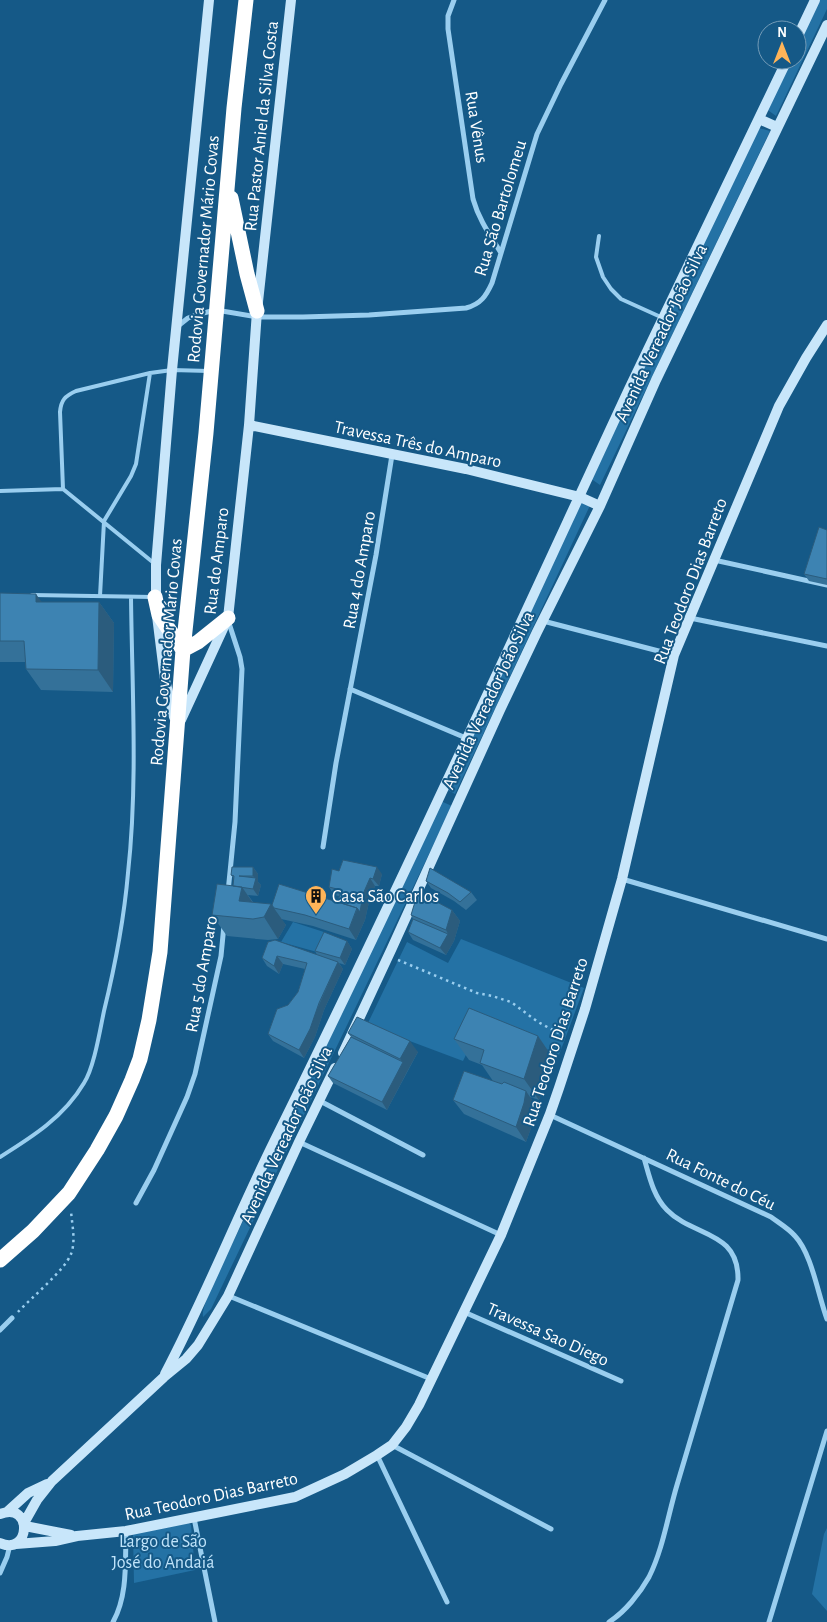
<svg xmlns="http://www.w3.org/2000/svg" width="827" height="1622" font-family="'Alegreya Sans',sans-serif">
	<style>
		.green { fill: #2472a5 }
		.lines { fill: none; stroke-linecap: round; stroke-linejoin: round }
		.path { stroke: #9aceef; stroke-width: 2.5; stroke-dasharray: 2.5 4; stroke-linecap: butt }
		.lane { stroke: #9aceef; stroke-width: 4 }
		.street { stroke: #9aceef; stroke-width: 5 }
		.secondary { stroke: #c8e6fa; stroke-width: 10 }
		.highway { stroke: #fff; stroke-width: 15 }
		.wall { fill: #347199 }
		.shaded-wall { fill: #2b5c7d }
		.building { fill: #3d83b2; stroke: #2b5c7d }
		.labels { text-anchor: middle; stroke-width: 4; stroke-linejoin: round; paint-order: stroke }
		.street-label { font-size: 18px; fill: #fff; stroke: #155987 }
		.poi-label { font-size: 18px; fill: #fff; stroke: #155987; text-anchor: start }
		.park-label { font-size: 18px; fill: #c0e4fb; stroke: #155987 }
	</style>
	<rect width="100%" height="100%" fill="#155987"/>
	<!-- green -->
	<path class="green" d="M816,0h11v9l-51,107 -11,-8 22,-48h10v-20z
		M755,127l15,4 -170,354 -10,-7z
		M583,492l10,7 -138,295 -13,-7z
		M436,799l16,7 -241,503 -8,8c-3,-14 33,-79 40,-96 3,-6 5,-13 7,-19z
		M293,922l34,11 -10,19 -36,-10z
		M461,939l123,49 -25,67 -76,-36 -20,42 -96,-36 40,-83 41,21z
		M188,1522l3,3 4,45 -61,13 -1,-50z
		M827,1528v83l-15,-17 12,-60z"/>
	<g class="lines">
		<!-- path -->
		<path class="path" d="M398,960l79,33 15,3 19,6 27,20 26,14
			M18,1312c13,-14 47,-42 53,-58 5,-13 1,-29 0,-43"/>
		<!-- lane -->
		<path class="lane" d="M599,236l-3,21 7,20 8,12 10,10 42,19
			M63,489l-3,-77c1,-12 5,-16 16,-21l74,-18 22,-3 37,1
			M0,491l63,-2 92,75
			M32,595l121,2
			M100,596l4,-75 27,-45 5,-12 14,-91
			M0,1157c32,-20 64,-40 84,-74 10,-15 16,-53 20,-72 11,-45 20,-92 24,-138 10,-91 4,-185 3,-276"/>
		<!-- street -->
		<path class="street" d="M454,0l-6,16v13l25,170c6,21 17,36 28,54
			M178,326l10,-8 11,-4 17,-4 41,7h46l66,-2 97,-7c15,-4 20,-12 26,-25l45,-149 24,-50 44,-84
			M714,560l113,25
			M690,618l137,28
			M228,620l12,37 2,12 -7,153 -7,70
			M543,621l131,34
			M350,689l116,49
			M323,847l13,-84 40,-208 16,-100
			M622,879l205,60
			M320,1101l103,54
			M550,1115l221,102c8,6 17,11 24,19 17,18 23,59 32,83
			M299,1142l202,93
			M136,1203l18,-33 33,-73 8,-23 26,-118 3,-31
			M229,1296l202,83
			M464,1312l157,69
			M0,1330l12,-12
			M392,1445l159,84
			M377,1455l70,147
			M194,1518l21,104
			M0,1573l7,-16 3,-12
			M113,1622c15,-27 12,-60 13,-90
			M609,1622c16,-10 31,-29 40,-45 14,-28 19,-62 28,-92 20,-68 41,-136 61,-205 1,-50 -45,-43 -71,-70 -14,-14 -18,-35 -23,-52
			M769,1622l58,-191"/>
		<!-- secondary -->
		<path class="secondary" d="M797,38l18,-38
			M759,119l18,8
			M249,425l217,44 114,28 20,9
			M156,601v-36l16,-195 37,-370
			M157,616l8,64 9,37
			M181,720l47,-102 21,-193 8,-114 34,-311
			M343,1053l49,-105 108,-238 37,-78 63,-126 56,-126 171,-355
			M165,1374c40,-76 71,-155 109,-232 123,-249 238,-501 355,-753 52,-110 106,-219 158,-329
			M7,1512l21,-19 19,-9
			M0,1514c34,-13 30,43 0,29
			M24,1523l13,-23 15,-19 112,-104 22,-18 12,-14 30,-49 71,-154 36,-74
			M25,1526l46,9
			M16,1544l39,-3 22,-5 49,-5 169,-34 50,-23 32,-19 15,-10 14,-18 13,-22 82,-170 49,-121 9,-26 26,-79 37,-130 52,-224 105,-249 27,-48 21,-33"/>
		<!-- highway -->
		<path class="highway" d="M231,198l16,76 10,37
			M155,597l4,18 24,35 15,-8 30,-24
			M0,1260l33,-29 36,-38 28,-43 19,-34 16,-36 8,-21 9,-39 11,-68 23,-302 23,-217 28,-325 12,-108"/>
	</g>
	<!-- wall -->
	<path class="wall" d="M827,530v55l-18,-4 -5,-7z
		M0,593l41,9h58l15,21 -1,69 -72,-2 -15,-21v-7h-26z
		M253,867l5,7v8l3,3 -3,11 -10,-1 5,7 19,3 66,-3 1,-6 -5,-1 -5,-8 10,-16 43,3 -3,12h-4l-6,16 -4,18 -9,20 -43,-14 -32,-7 5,6 -8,14 -10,1 -41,-4 -15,-21 21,-29 1,-7 -3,-4z
		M426,881l45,11 6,8 -11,10 -12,-9 -23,-13z
		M452,910l8,11 -6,20 -8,14 -33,-15 -5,-8 5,-13 -2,-4z
		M347,941l5,8 -7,16 -6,-2 4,6 -19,41 -9,27 -11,21 -31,-17 -5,-7 20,-29 10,-13 7,-23 -22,-5 -4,10 -12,-8 -5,-8 6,-16 49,13 -2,-4z
		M348,1033l70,19 -31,58 -54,-27 -5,-7 23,-39z
		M538,1036l15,22 -14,42 -9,-3 6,9 -1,11 -9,25 -62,-28 -11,-14 40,-19 -11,-16 -13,-5 -15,-21z"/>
	<!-- shaded-wall -->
	<path class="shaded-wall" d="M36,594l15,21 -15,-13z
		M99,602l15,21 -1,69 -15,-22z
		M253,867l5,7v8l3,3 -3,11 -5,-7 2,-9 -2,-4z
		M377,867l5,7 -3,12 -6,-7z
		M370,878l5,8 -6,16 -4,18 -9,20 -7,-11z
		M242,887l15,22 -18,-8z
		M271,904l15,21 -8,14 -14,-22z
		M452,910l8,11 -6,20 -8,14 -6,-7 8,-14 -2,-4z
		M347,941l5,8 -7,16 -5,-7z
		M277,956l6,8 -4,10 -5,-8z
		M338,962l5,7 -19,41 -9,27 -11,21 -5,-8z
		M538,1036l15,22 -14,42 -15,-21z
		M410,1041l8,11 -10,18 -8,-11z
		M403,1062l5,8 -21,40 -5,-8z
		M526,1091l10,15 -1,11 -9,25 -10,-15z"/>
	<!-- building -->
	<path class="building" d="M819,527l8,3v49l-23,-5z
		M0,593l36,1v8h63l-1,68 -72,-1 -2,-28h-24z
		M343,860l34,7 -4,12 -3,-1 -7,16 -3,18 -3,-4 -19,-6 3,-12 -12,-3 3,-18 7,2z
		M232,867h21v9h-14l17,2 -3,11 -20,-3 1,-10 -3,-1z
		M430,868l41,24 -11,10 -12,-9 -22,-12z
		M217,884l25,3 -3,14 32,3 -7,13 -11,2 -41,-4z
		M279,884l78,24 -8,21 -44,-14 -31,-7 -2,-3z
		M418,892l34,18 -6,20 -35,-15z
		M413,919l35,15 -8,14 -32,-16z
		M324,932l23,9 -7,17 -25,-7z
		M275,940l63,22 -19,41 -9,26 -11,21 -31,-16 9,-25 11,-4 10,-13 9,-29 -30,-7 -3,10 -12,-8 6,-16z
		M469,1008l69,28 -14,43 -44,-16 4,-13 -30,-11z
		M357,1017l53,24 -10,18 -52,-26z
		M351,1037l52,25 -21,40 -54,-26z
		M464,1071l38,13 2,-2 22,9 -2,12 -8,24 -63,-27z"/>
	<!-- icons -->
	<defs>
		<g id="building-pin" transform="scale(1.125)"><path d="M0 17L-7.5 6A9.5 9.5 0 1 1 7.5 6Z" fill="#ffb458" stroke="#155987"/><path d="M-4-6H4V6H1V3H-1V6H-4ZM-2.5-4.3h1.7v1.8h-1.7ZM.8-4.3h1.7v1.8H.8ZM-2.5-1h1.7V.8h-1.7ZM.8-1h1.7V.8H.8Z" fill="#111"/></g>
	</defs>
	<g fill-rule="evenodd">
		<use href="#building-pin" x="316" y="896"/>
	</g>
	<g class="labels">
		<!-- street labels -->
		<g class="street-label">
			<text transform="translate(261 126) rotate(-84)" y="6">Rua Pastor Aniel da Silva Costa</text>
			<text transform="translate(477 127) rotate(81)" y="6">Rua Vênus</text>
			<text transform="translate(500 208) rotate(-73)" y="6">Rua São Bartolomeu</text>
			<text transform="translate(203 249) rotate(-85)" y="6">Rodovia Governador Mário Covas</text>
			<text transform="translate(661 333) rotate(-65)" y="6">Avenida Vereador João Silva</text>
			<text transform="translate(418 444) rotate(12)" y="6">Travessa Três do Amparo</text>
			<text transform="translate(216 561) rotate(-83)" y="6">Rua do Amparo</text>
			<text transform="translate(359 570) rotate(-80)" y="6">Rua 4 do Amparo</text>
			<text transform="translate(690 581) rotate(-69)" y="6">Rua Teodoro Dias Barreto</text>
			<text transform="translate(166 652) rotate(-85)" y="6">Rodovia Governador Mário Covas</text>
			<text transform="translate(488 700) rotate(-65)" y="6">Avenida Vereador João Silva</text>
			<text transform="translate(201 974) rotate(-80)" y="6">Rua 5 do Amparo</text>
			<text transform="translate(555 1042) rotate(-72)" y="6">Rua Teodoro Dias Barreto</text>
			<text transform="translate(286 1135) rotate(-65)" y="6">Avenida Vereador João Silva</text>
			<text transform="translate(721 1179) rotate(26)" y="6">Rua Fonte do Céu</text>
			<text transform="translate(548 1334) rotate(24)" y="6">Travessa Sao Diego</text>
			<text transform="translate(211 1496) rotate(-12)" y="6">Rua Teodoro Dias Barreto</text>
		</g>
		<!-- poi labels -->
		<g class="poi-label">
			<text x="332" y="902">Casa São Carlos</text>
		</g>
		<!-- park labels -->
		<g class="park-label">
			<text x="163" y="1547">Largo de São<tspan x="163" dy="21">José do Andaiá</tspan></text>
		</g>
	</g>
	<!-- north arrow -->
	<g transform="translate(782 45)"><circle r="24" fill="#155987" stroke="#739bb7"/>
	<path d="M0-4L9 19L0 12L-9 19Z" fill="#ffb458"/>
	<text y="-8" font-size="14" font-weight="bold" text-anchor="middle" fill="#ffffff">N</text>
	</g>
</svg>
